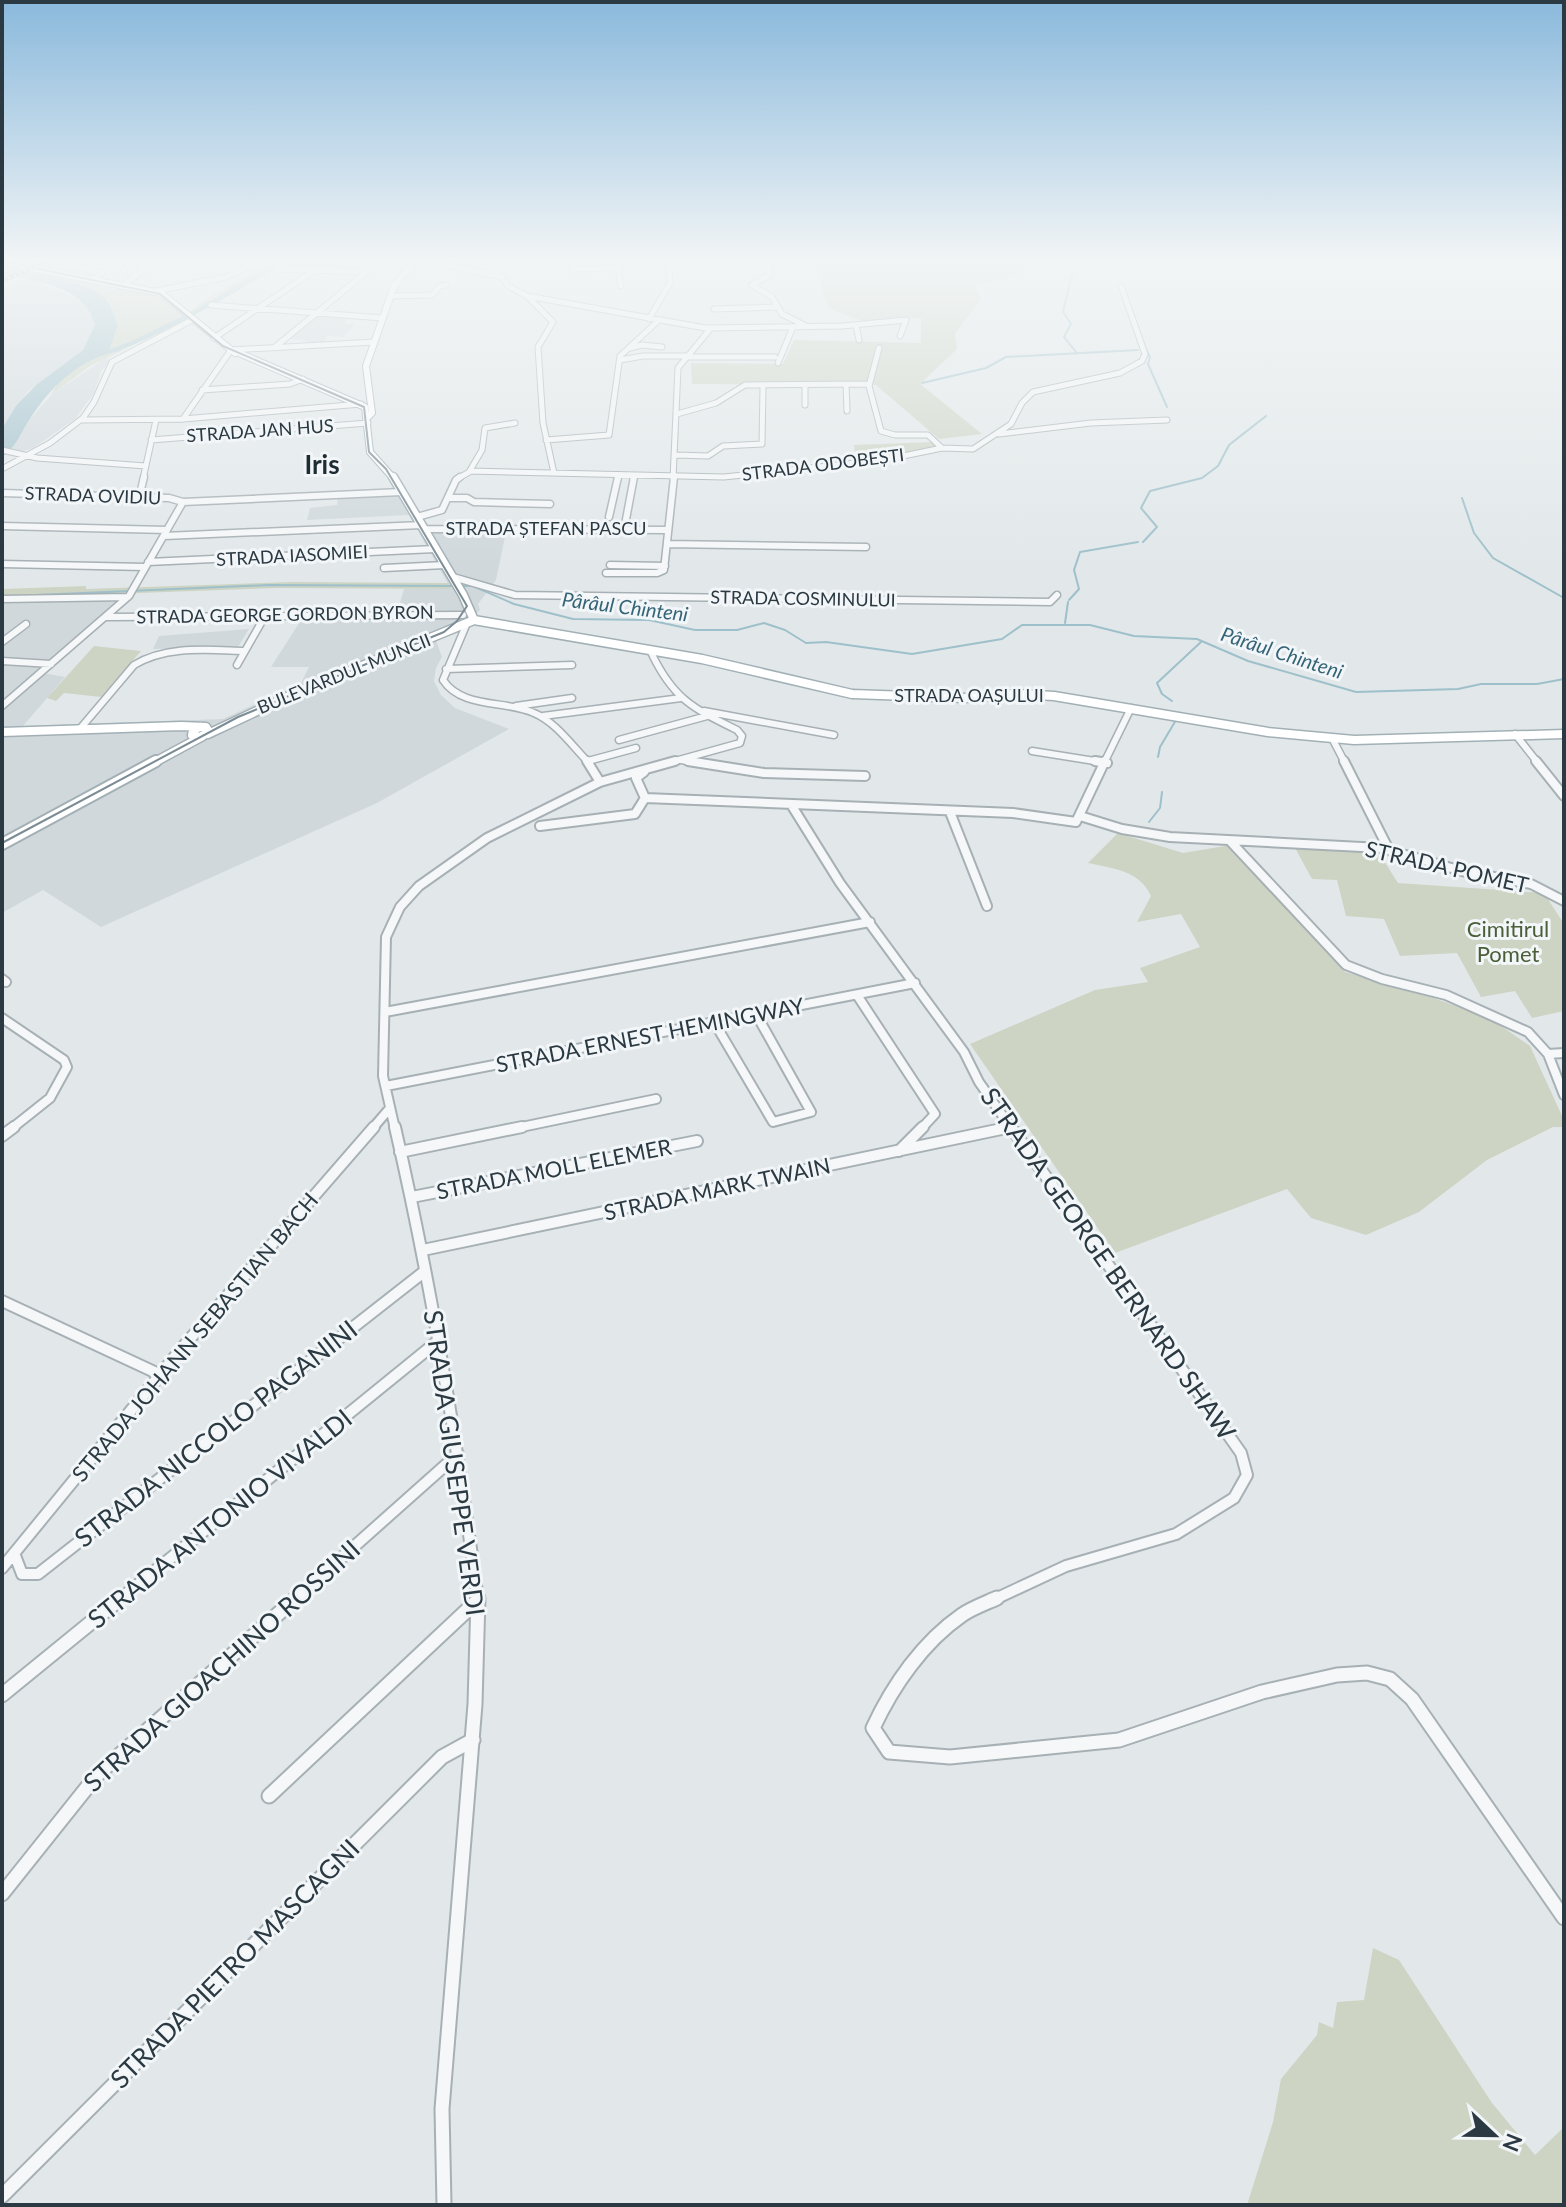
<svg xmlns="http://www.w3.org/2000/svg" width="1566" height="2207" font-family="Lato,sans-serif">
	<style>
		.built { fill: #d0d8dc }
		.green { fill: #cdd4c4 }
		.water { fill: #9ec0ca }
		.lines { fill: none; stroke-linecap: round; stroke-linejoin: round }
		.stream { stroke: #9ec0ca; stroke-width: 2 }
		.river { fill: #9ec0ca; fill-rule: evenodd }
		.minor-far4-casing { stroke: #a7b0b4; stroke-width: 7 }
		.minor-far3-casing { stroke: #a7b0b4; stroke-width: 9 }
		.minor-far2-casing { stroke: #a7b0b4; stroke-width: 12 }
		.minor-far1-casing { stroke: #a7b0b4; stroke-width: 14 }
		.minor-casing { stroke: #a7b0b4; stroke-width: 17 }
		.major-far2-casing { stroke: #a2b0b6; stroke-width: 8 }
		.major-far1-casing { stroke: #a2b0b6; stroke-width: 11 }
		.major-casing { stroke: #a2b0b6; stroke-width: 14 }
		.minor-far4 { stroke: #f5f7f9; stroke-width: 5 }
		.minor-far3 { stroke: #f5f7f9; stroke-width: 6 }
		.minor-far2 { stroke: #f5f7f9; stroke-width: 8 }
		.minor-far1 { stroke: #f5f7f9; stroke-width: 10 }
		.minor { stroke: #f5f7f9; stroke-width: 13 }
		.major-far2 { stroke: #fff; stroke-width: 6 }
		.major-far1 { stroke: #fff; stroke-width: 8 }
		.major { stroke: #fff; stroke-width: 10 }
		.tram { stroke: #7c8c94; stroke-width: 2 }
		.rail-casing { stroke: #7c8c94; stroke-width: 4 }
		.rail { stroke: #f2f6f8; stroke-width: 2; stroke-dasharray: 3; stroke-linecap: butt }
		.labels { text-anchor: middle; stroke-width: 6; stroke-linejoin: round; paint-order: stroke }
		.far-street-label { font-size: 18px; fill: #2b3a42; stroke: #f2f6f8 }
		.far-water-label { font-size: 20px; font-style: italic; fill: #356476; stroke: #f2f6f8 }
		.street-label { font-size: 22px; fill: #2b3a42; stroke: #f2f6f8 }
		.park-label { font-size: 22px; fill: #4a5e38; stroke: #f2f6f8 }
		.far-district-label { font-size: 26px; font-weight: bold; fill: #1d2b33; stroke: #f2f6f8 }
		.near-street-label { font-size: 26px; fill: #2b3a42; stroke: #f2f6f8 }
	</style>
	<rect width="100%" height="100%" fill="#e2e8ea"/>
	<!-- built -->
	<path class="built" d="M162,258h105l-28,13 -87,-4z
		M291,258h83l-11,13 -91,-2z
		M27,279l50,19 13,12 5,15 -12,25 -55,41 -26,38v-140z
		M316,315l33,2 -5,6 11,1 -11,13 -17,-1 -4,8 -18,1v-5l-16,-1z
		M106,358l4,2 -9,11 -7,22 -19,26 -42,29 -13,4 -9,-2 19,-31 22,-25z
		M398,493l30,38 55,-5 4,6 18,5 -9,43 -18,24 2,6 -22,20 -22,10 6,17 -6,11 -2,13 7,14 14,13 54,21 -132,74 -276,124 -58,-37 -41,23v-315l124,-5 -83,80 22,4 -42,49 200,-7 78,-36 8,-16h-38l32,-50 94,-4 7,-24h47l-42,-74 -102,5 3,-12 27,-3 1,-7z
		M249,629l-11,18 -85,2 6,-13z"/>
	<!-- green -->
	<path class="green" d="M7,258h44l-11,7 22,5 -5,2 44,10 -1,5 13,3 6,-3 42,9 24,19 24,-18 72,-39h10l-80,44 -16,13 -105,51 -38,28c9,-24 44,-39 68,-43v-5l-13,5 11,-26c-5,-9 -9,-22 -16,-28 -20,-18 -86,-23 -95,-39z
		M775,258h258l-14,4 47,2 1,5 -25,-2 -67,19 6,12 -26,36 2,15 -37,35 62,50 -43,5 -63,-54 -184,-1 -1,-21 92,1 11,-24 127,3v-25l-59,3 -34,-13 -13,-45 -39,1z
		M934,442l3,4 -54,11 -27,2 -2,-14z
		M293,582l157,1 1,6 -174,-1 -275,10v-9l84,-3v3z
		M94,646l47,5 -40,46 -37,-4 -8,8 -9,-3z
		M1118,833l65,20 48,-8 114,127 83,24 63,23 39,27 34,74v7h-11l-66,33 -68,52 -53,23 -55,-17 -24,-29 -172,64 -145,-209 125,-54 53,-8 -8,-14 60,-21 -19,-33 -44,8 14,-26c-12,-26 -37,-27 -63,-33z
		M1294,846l83,4 21,33 146,10 20,31v87l-32,7 -17,-27 -34,6 -24,-44 -57,3 -16,-37 -38,-3 -9,-36 -25,-1z
		M1373,1948l26,12 93,143 43,52 29,-28v78h-317l26,-83 8,-43 36,-44 2,-13 14,6 4,-26 27,-2z"/>
	<!-- water -->
	<path class="water" d="M2,258h5c11,19 82,19 100,43 5,7 7,17 11,24l-9,25 11,-4v5c-41,7 -71,37 -92,71 -9,14 -12,25 -26,35v-28l14,-23 20,-21 47,-35 12,-25c-9,-39 -60,-44 -93,-51z"/>
	<g class="lines">
		<!-- stream -->
		<path class="stream" d="M1073,270l-10,42 8,12 -7,13 12,15
			M1147,351l3,6 -2,7 19,43
			M922,383l64,-15 20,-11 132,-7
			M1462,498l12,35 19,25 71,40
			M1143,542l14,-15 -16,-19 9,-17 52,-13 16,-12 11,-21 37,-29
			M461,586h12l41,18 59,15 76,1 46,10h42l27,-7 21,7 21,13 20,-1 86,12 90,-15 20,-14h68l44,11 63,3 51,22 108,31 102,-3 23,-5h56l27,-5
			M13,596l256,-11 185,1
			M1069,600l10,-11 -5,-19 6,-18 58,-10
			M1065,623l3,-21
			M1172,701l-10,-7 -5,-11 45,-42
			M1158,757l2,-10 16,-27
			M1149,822l11,-14 2,-16"/>
		<!-- river -->
		<path class="river" d="M283,258h7c-26,19 -163,100 -187,94l29,-11 61,-30z"/>
		<!-- minor-far4 casing -->
		<g class="minor-far4-casing">
			<path id="minor-far4" d="M112,258l12,13
				M445,258l-5,6 62,13
				M456,258l41,13 11,15 19,10 26,26 -15,25 5,76 11,50
				M571,258l2,11 45,-1 3,18
				M769,258v17l-17,10 20,12 10,17 26,13
				M2,261l17,-3
				M69,265l33,8 -9,6
				M276,269l91,3
				M125,284l34,-26
				M156,291l70,-14 34,-15
				M390,296l42,-1 8,-9 6,-1
				M527,296l178,32 137,-2 64,-6 -6,16
				M211,305l172,13
				M714,309l63,-2
				M649,319l21,-36 -1,-14 8,-11
				M856,325l3,15
				M214,338l101,-68
				M275,347l88,-72 15,-17
				M630,348l12,-3 20,2
				M879,348l-10,38 12,45 14,4h33l14,13
				M687,357h88
				M620,360l23,-4h45
				M778,363l15,-36
				M846,384l1,27
				M805,385v20
				M202,390l88,-6 13,-5
				M677,414l39,-11 29,-18 124,-1
				M183,419l48,-69 144,-8
				M81,420l102,-1 178,-15
				M999,434l92,-11 76,-3
				M151,440l217,-17
				M546,440l63,-5 11,-79 39,-36
				M2,450l35,8 109,8
				M676,455l32,1 15,-10 39,-2 1,-58
				M2,469l48,-26 33,-25 11,-16 18,-40 82,-43
				M469,472l13,-22 3,-22 30,-5
				M143,479l13,-59
				M457,479l14,-8 253,6 160,-17 58,-12 31,1 38,-25 11,-21 11,-11 87,-19 22,-12 3,-7 -24,-68
				M618,479l1,-4
				M633,479l1,-3
				M673,479l5,-111 33,-40"/>
		</g>
		<!-- minor-far3 casing -->
		<g class="minor-far3-casing">
			<path id="minor-far3" d="M2,493l167,5 14,4 218,-10
				M139,498l5,-21
				M448,498h19l7,4 76,2
				M417,517l25,-7 14,-30 4,-3
				M609,517l9,-40
				M2,526l165,4
				M424,529l244,1
				M624,530l10,-53
				M164,536l258,-11
				M667,544l199,3
				M148,562l287,-13
				M2,564l143,3
				M610,565l55,1
				M384,568l61,-3
				M606,573h51l7,-3 10,-93
				M453,577l62,18 535,7 7,-7
				M2,599l126,-2
				M106,617l357,-2
				M467,623l-24,57c19,29 63,20 91,33 22,9 39,34 55,50
				M2,642l24,-18
				M650,650c22,48 42,58 87,80l5,6 -2,7 -72,20
				M2,661l49,3
				M237,665l28,-49
				M446,669l126,-4
				M2,706l127,-110 54,-94
				M516,706l56,-8
				M704,711l130,24
				M543,716l138,-18
				M79,730l55,-65c33,-20 74,-15 111,-14
				M1515,734l23,29
				M1332,738l13,25
				M619,740l88,-24
				M1032,751l75,12
				M681,760l19,3
				M588,761l48,-13
				M1104,763l27,-55"/>
		</g>
		<!-- minor-far2 casing -->
		<g class="minor-far2-casing">
			<path id="minor-far2" d="M587,761l13,21
				M688,761l76,12 101,3
				M1095,761l12,2
				M1344,761l45,89
				M1536,761l28,35
				M645,798l368,15 63,9 29,-61
				M792,806l48,77 124,169 15,30 33,47
				M950,812l37,94
				M1080,816l42,13 48,8 211,11 81,23 69,13 33,17
				M540,826l95,-12 10,-16 -9,-20 8,-6
				M1231,842l115,123 36,14 64,16 82,37 20,22 16,41
				M2,979l4,3
				M857,995l78,119 -14,15
				M385,1012l485,-90
				M2,1018l62,42 3,7 -17,31 -39,31
				M714,1022l59,100 38,-10 -55,-98
				M1548,1054l16,-1
				M386,1086l529,-103
				M372,1129l18,-21
				M395,1129l-12,-53 3,-139 14,-30 19,-21 68,-48 113,-56 75,-21
				M512,1129l144,-30
				M1002,1129l9,-2"/>
		</g>
		<!-- minor-far1 casing -->
		<g class="minor-far1-casing">
			<path id="minor-far1" d="M395,1127c36,156 62,314 83,473
				M2,1136l12,-9
				M899,1151l24,-24
				M400,1152l122,-25
				M412,1197l285,-56
				M423,1250l588,-123
				M2,1301l159,74
				M14,1553l8,21h16l387,-303
				M2,1568l180,-220 192,-221
				M119,1600l319,-259
				M294,1600l164,-146
				M993,1600l73,-34 110,-32 58,-36 13,-23 -6,-22 -230,-326"/>
		</g>
		<!-- minor casing -->
		<g class="minor-casing">
			<path id="minor" d="M997,1598c-11,5 -25,10 -35,17 -39,27 -69,70 -89,113l16,24 61,5 169,-17 143,-48 75,-17 30,-2 23,6 22,20 152,219
				M2,1695l119,-97
				M269,1796l209,-196
				M2,1894l95,-119 199,-177
				M2,2196l440,-439 31,-17
				M444,2205l-2,-96 33,-405 3,-106"/>
		</g>
		<!-- major-far2 casing -->
		<g class="major-far2-casing">
			<path id="major-far2" d="M19,258l2,6 9,4 131,25 74,60
				M232,350l133,57 5,45 24,27
				M368,417l4,-4 -6,-47 28,-80 24,-28"/>
		</g>
		<!-- major-far1 casing -->
		<g class="major-far1-casing">
			<path id="major-far1" d="M393,477l70,118 11,25
				M474,620l228,39 150,35 113,4 52,-4 37,2 214,36 86,8 210,-6
				M2,732l179,-6 25,1 3,5 -9,5 -8,-2 1,-5 7,-3
				M208,734l81,-38 185,-76
				M153,763l50,-27"/>
		</g>
		<!-- major casing -->
		<g class="major-casing">
			<path id="major" d="M2,844l154,-83"/>
		</g>
		<!-- minor-far4 -->
		<use href="#minor-far4" class="minor-far4"/>
		<!-- minor-far3 -->
		<use href="#minor-far3" class="minor-far3"/>
		<!-- minor-far2 -->
		<use href="#minor-far2" class="minor-far2"/>
		<!-- minor-far1 -->
		<use href="#minor-far1" class="minor-far1"/>
		<!-- minor -->
		<use href="#minor" class="minor"/>
		<!-- major-far2 -->
		<use href="#major-far2" class="major-far2"/>
		<!-- major-far1 -->
		<use href="#major-far1" class="major-far1"/>
		<!-- major -->
		<use href="#major" class="major"/>
		<!-- tram -->
		<path class="tram" d="M2,843l236,-126 206,-85 13,-11 10,-15 -81,-137 -17,-17 -5,-45 -141,-61 -63,-52 -131,-27 -8,-3 -1,-6"/>
		<!-- rail casing -->
		<g class="rail-casing">
			<path id="rail" d="M2,281l53,-23"/>
		</g>
		<!-- rail -->
		<use href="#rail" class="rail"/>
	</g>
	<!-- sky -->
	<linearGradient id="sky" x2="0" y2="1"><stop stop-color="#8ab9dc"/><stop offset="0.46" stop-color="#f2f5f6"/><stop offset="1" stop-color="#f2f5f6" stop-opacity="0"/></linearGradient>
	<rect width="1566" height="567" fill="url(#sky)"/>
	<g class="labels">
		<!-- far-street labels -->
		<g class="far-street-label">
			<text transform="translate(260 431) rotate(-4)" y="6">STRADA JAN HUS</text>
			<text transform="translate(823 465) rotate(-7)" y="6">STRADA ODOBEȘTI</text>
			<text transform="translate(93 496) rotate(2)" y="6">STRADA OVIDIU</text>
			<text x="546" y="535">STRADA ȘTEFAN PASCU</text>
			<text transform="translate(292 556) rotate(-3)" y="6">STRADA IASOMIEI</text>
			<text transform="translate(803 599) rotate(1)" y="6">STRADA COSMINULUI</text>
			<text transform="translate(285 615) rotate(-1)" y="6">STRADA GEORGE GORDON BYRON</text>
			<text transform="translate(344 674) rotate(-22)" y="6">BULEVARDUL MUNCII</text>
			<text x="969" y="702">STRADA OAȘULUI</text>
		</g>
		<!-- far-water labels -->
		<g class="far-water-label">
			<text transform="translate(625 607) rotate(7)" y="7">Pârâul Chinteni</text>
			<text transform="translate(1282 653) rotate(18)" y="7">Pârâul Chinteni</text>
		</g>
		<!-- street labels -->
		<g class="street-label">
			<text transform="translate(1447 867) rotate(13)" y="8">STRADA POMET</text>
			<text transform="translate(650 1035) rotate(-11)" y="8">STRADA ERNEST HEMINGWAY</text>
			<text transform="translate(554 1169) rotate(-11)" y="8">STRADA MOLL ELEMER</text>
			<text transform="translate(717 1189) rotate(-12)" y="8">STRADA MARK TWAIN</text>
			<text transform="translate(195 1337) rotate(-50)" y="8">STRADA JOHANN SEBASTIAN BACH</text>
		</g>
		<!-- park labels -->
		<g class="park-label">
			<text x="1508" y="937">Cimitirul<tspan x="1508" dy="25">Pomet</tspan></text>
		</g>
		<!-- far-district labels -->
		<g class="far-district-label">
			<text x="322" y="474">Iris</text>
		</g>
		<!-- near-street labels -->
		<g class="near-street-label">
			<text transform="translate(1108 1264) rotate(55)" y="9">STRADA GEORGE BERNARD SHAW</text>
			<text transform="translate(216 1434) rotate(-38)" y="9">STRADA NICCOLO PAGANINI</text>
			<text transform="translate(454 1463) rotate(82)" y="9">STRADA GIUSEPPE VERDI</text>
			<text transform="translate(220 1519) rotate(-39)" y="9">STRADA ANTONIO VIVALDI</text>
			<text transform="translate(222 1666) rotate(-42)" y="9">STRADA GIOACHINO ROSSINI</text>
			<text transform="translate(235 1964) rotate(-45)" y="9">STRADA PIETRO MASCAGNI</text>
		</g>
	</g>
	<!-- border -->
	<rect width="1566" height="2207" fill="none" stroke="#2b3a42" stroke-width="8"/>
	<!-- north arrow -->
	<g transform="translate(1494 2135) rotate(112)" stroke="#f2f6f8" stroke-width="6" paint-order="stroke">
	<path d="M0-6L14 30L0 20L-14 30Z" fill="#2b3a42"/>
	<text y="-12" font-size="22" font-weight="bold" text-anchor="middle" fill="#2b3a42">N</text>
	</g>
</svg>
